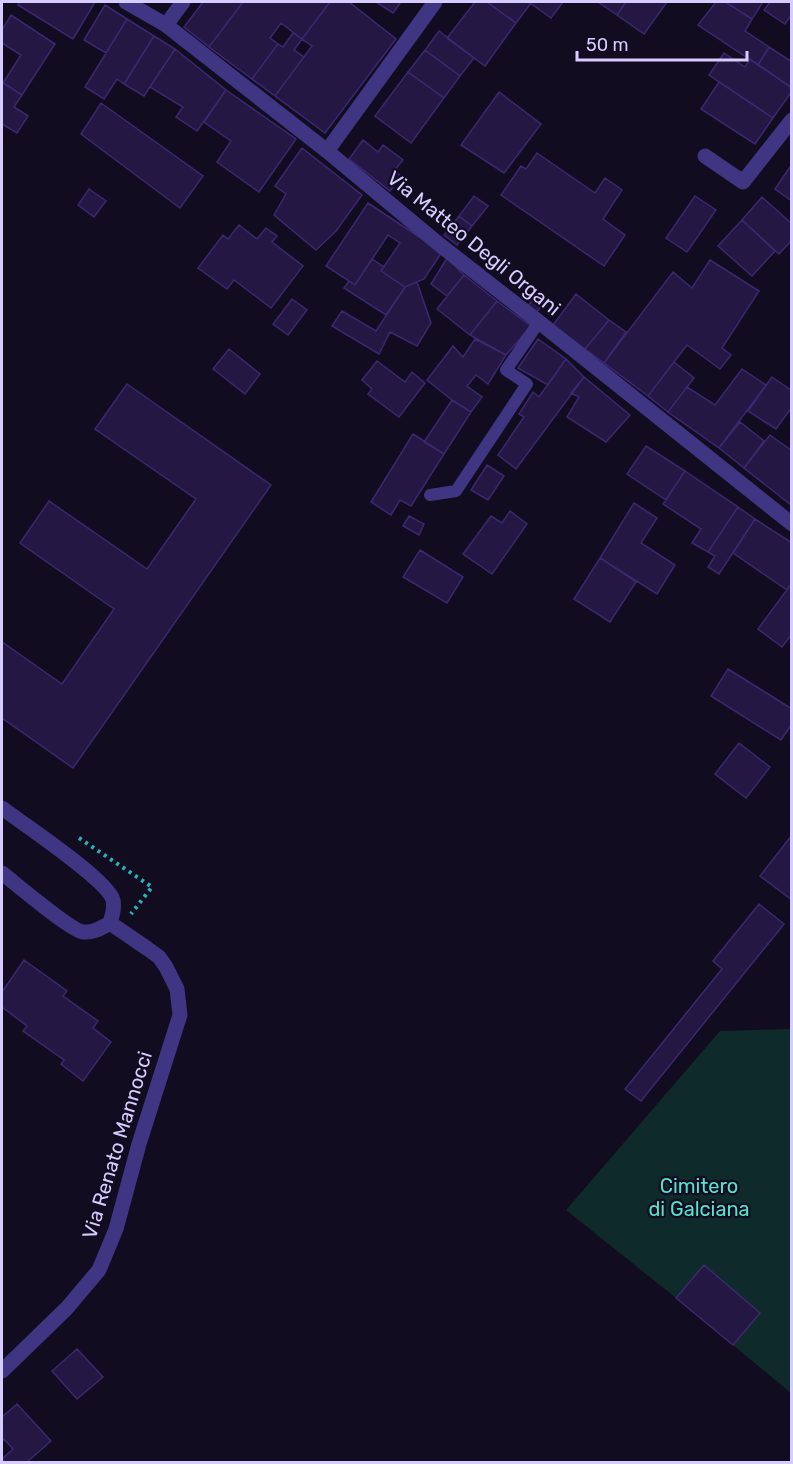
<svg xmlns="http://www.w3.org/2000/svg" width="793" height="1464" font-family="Rubik,sans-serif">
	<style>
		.green { fill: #0f2a2b }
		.building { fill: #241743; stroke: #3d2870; stroke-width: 1.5 }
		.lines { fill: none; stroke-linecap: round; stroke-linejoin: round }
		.path { stroke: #28b2b7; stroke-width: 4; stroke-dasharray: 3 4.5; stroke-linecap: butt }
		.service { stroke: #3f3582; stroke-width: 12 }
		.minor { stroke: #3f3582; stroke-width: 15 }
		.tertiary { stroke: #3f3582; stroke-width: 15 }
		.labels { text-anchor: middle; stroke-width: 4.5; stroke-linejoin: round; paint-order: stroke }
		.street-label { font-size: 20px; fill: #d7ccff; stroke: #120c21 }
		.park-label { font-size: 20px; fill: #53e4ce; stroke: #120c21 }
	</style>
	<rect width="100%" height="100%" fill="#120c21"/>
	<!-- green -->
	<path class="green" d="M791,1029v364l-115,-95 -110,-88 154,-179z"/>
	<!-- building -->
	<path class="building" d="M20,2h75l-22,37 -55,-34z
		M203,2h40l-34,45 -25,-20z
		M243,2h87l-28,37 -21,-16 -11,15 8,6 -26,35 -43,-32z
		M330,2h19l47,37 -71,94 -50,-37 37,-50 -10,-7z
		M376,2h25l-8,11z
		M475,2h12l29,21 -31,43 -38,-28z
		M487,2h42l2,1 -15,20z
		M529,2h34l-12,16z
		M598,2h28l-9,13z
		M626,2h41l-23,32 -27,-19z
		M716,2h9l27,17 -7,12 24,16 -11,18 -60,-40z
		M725,2h38l-11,17z
		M770,2h22v12l-7,10 -21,-14z
		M105,5l22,14 -21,34 -22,-13z
		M11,15l44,29 -33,51 -19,-12 18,-28 -19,-12v-13z
		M127,19l27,17 -30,48 -7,-5 -13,20 -19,-12z
		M439,31l35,27 -14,18 -35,-26z
		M293,33l9,6 -8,11 10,7 -29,39 -23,-17 26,-35 5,3z
		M154,36l21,13 -31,47 -20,-12z
		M769,47l23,15v26l-34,-23z
		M175,49l51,41 -29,41 -21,-14 7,-10 -33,-20z
		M425,50l35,26 -16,22 -36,-26z
		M724,53l21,14 5,-8 42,29v3l-19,27 -64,-43z
		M408,72l36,26 -33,45 -36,-27z
		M2,82l20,13 -8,12 14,9 -11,17 -15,-9z
		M719,82l54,36 -18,26 -54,-35z
		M226,90l70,49 -37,53 -42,-30 14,-21 -27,-19z
		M499,92l42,32 -37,49 -43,-28z
		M101,103l102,73 -23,32 -99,-74z
		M363,140l15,12 5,-7 20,15 -9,11 7,5 -11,15 -41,-32z
		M302,148l60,47 -26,36 -20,19 -42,-35 12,-21 -11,-8z
		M537,153l58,40 10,-15 17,12 -19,29 22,16 -21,31 -103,-71 20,-29 5,3z
		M792,164v37l-17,-12z
		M89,189l17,12 -12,16 -16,-12z
		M474,196l14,10 -16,20 -13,-10z
		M695,196l21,14 -29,42 -21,-14z
		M762,197l30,27v16l-13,14 -37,-34z
		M368,203l74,49 -18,27 -19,8 -24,-16 19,-28 -12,-8 -33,50 -29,-19z
		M459,216l13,10 -15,19 -13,-10z
		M742,220l33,31 -23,25 -34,-30z
		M239,225l18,14 9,-11 11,8 -5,6 31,24 -32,42 -37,-28 -7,9 -29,-21 25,-33 5,4z
		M447,258l17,17 -17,21 -16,-12z
		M372,259l12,8 -3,4 24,16 -19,28 -42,-27 5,-7 6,4z
		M710,260l49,31 -37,57 9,7 -11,14 -33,-24 -39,51 -44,-33 69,-91 19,16z
		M464,275l33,26 -27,34 -33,-26z
		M417,282l14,41 -14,23 -27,-14 -11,22 -47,-28 10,-15 34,20 29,-44z
		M538,294l8,7 -11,13 -8,-7z
		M576,294l33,26 -24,29 -32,-24z
		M292,299l15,11 -19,25 -15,-11z
		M497,301l34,25 -25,29 -36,-20z
		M609,320l17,12 -22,31 -19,-14z
		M475,339l31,16 -18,29 -12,-9 -9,11 15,11 -11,15 -19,-12 -25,-20 26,-34 10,11z
		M538,339l28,20 -18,26 -30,-17z
		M229,349l31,25 -15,20 -32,-25z
		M566,359l18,18 -68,92 -18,-14 26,-38 -5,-3 14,-22 6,5z
		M377,361l28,21 7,-10 13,11 -26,34 -31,-23 4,-5 -10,-9z
		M674,362l20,16 -26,34 -20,-16z
		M742,369l24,16 -47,63 -51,-36 19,-25 28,18z
		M584,377l46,38 -24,27 -39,-25 12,-20 -8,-4z
		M772,377l20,14v16l-16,22 -28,-18z
		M127,384l144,101 -198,283 -71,-50v-76l60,42 52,-75 -94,-66 29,-42 98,68 49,-70 -101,-70z
		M452,400l19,12 -27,42 -20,-12z
		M740,422l24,19 -20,27 -25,-20z
		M413,434l31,20 -33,52 -11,-6 -9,15 -20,-13z
		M770,435l22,16 -1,54 -47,-37z
		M646,446l39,25 -19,29 -39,-26z
		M487,465l17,11 -16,24 -17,-10z
		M685,471l53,36 -30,45 -16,-9 9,-14 -38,-25z
		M634,503l23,15 -16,25 34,22 -18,29 -57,-36z
		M738,507l17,12 -36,55 -11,-7 7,-11 -7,-4z
		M510,511l17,13 -35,50 -29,-20 28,-38 11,7z
		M409,516l15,8 -5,11 -16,-9z
		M755,519l37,24v40l-5,7 -54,-37z
		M420,550l43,27 -16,26 -44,-26z
		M600,558l36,24 -26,40 -36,-23z
		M792,583v51l-10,13 -24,-18z
		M728,669l64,40v15l-11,16 -70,-44z
		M739,743l31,24 -24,31 -31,-24z
		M792,835v65l-32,-24z
		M759,904l25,20 -143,177 -16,-12 97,-120 -9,-8z
		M24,960l43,31 -4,5 35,25 -5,7 18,14 -28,39 -22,-17 3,-4 -41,-29 4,-5 -25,-19v-15z
		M704,1265l56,48 -27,32 -57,-47z
		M77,1349l26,28 -26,22 -25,-28z
		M17,1404l34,37 -24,21h-22l-3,-3 11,-10 -9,-10 -2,3v-25z"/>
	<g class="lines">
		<!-- path -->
		<path class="path" d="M79,838l73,49 -21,27"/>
		<!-- service -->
		<path class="service" d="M430,495l26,-4 71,-107 -21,-14 33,-48"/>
		<!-- minor -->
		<path class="minor" d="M166,25l17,-23
			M327,151l108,-149
			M705,156l38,26 49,-62
			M2,808c20,15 106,72 111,92 2,8 -1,16 -3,23 -9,5 -17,10 -27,9 -13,-2 -68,-49 -81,-59
			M2,1371l65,-63 32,-38 17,-41 23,-85 41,-129 -3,-26 -11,-22 -7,-10 -11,-8 -38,-26"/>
		<!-- tertiary -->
		<path class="tertiary" d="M126,2l40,23 161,126 113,94 99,77 253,202"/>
	</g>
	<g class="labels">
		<!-- street labels -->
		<g class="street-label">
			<text transform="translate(474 243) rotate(39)" y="7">Via Matteo Degli Organi</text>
			<text transform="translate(117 1145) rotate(-73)" y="7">Via Renato Mannocci</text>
		</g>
		<!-- park labels -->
		<g class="park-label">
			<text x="699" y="1193">Cimitero<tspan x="699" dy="23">di Galciana</tspan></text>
		</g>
	</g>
	<!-- border -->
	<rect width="793" height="1464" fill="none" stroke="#d7ccff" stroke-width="6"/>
	<!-- scale -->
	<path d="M577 51v9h170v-9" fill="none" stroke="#d7ccff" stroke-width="3"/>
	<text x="586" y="51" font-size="18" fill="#d7ccff" stroke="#120c21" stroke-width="4.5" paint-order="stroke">50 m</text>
</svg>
